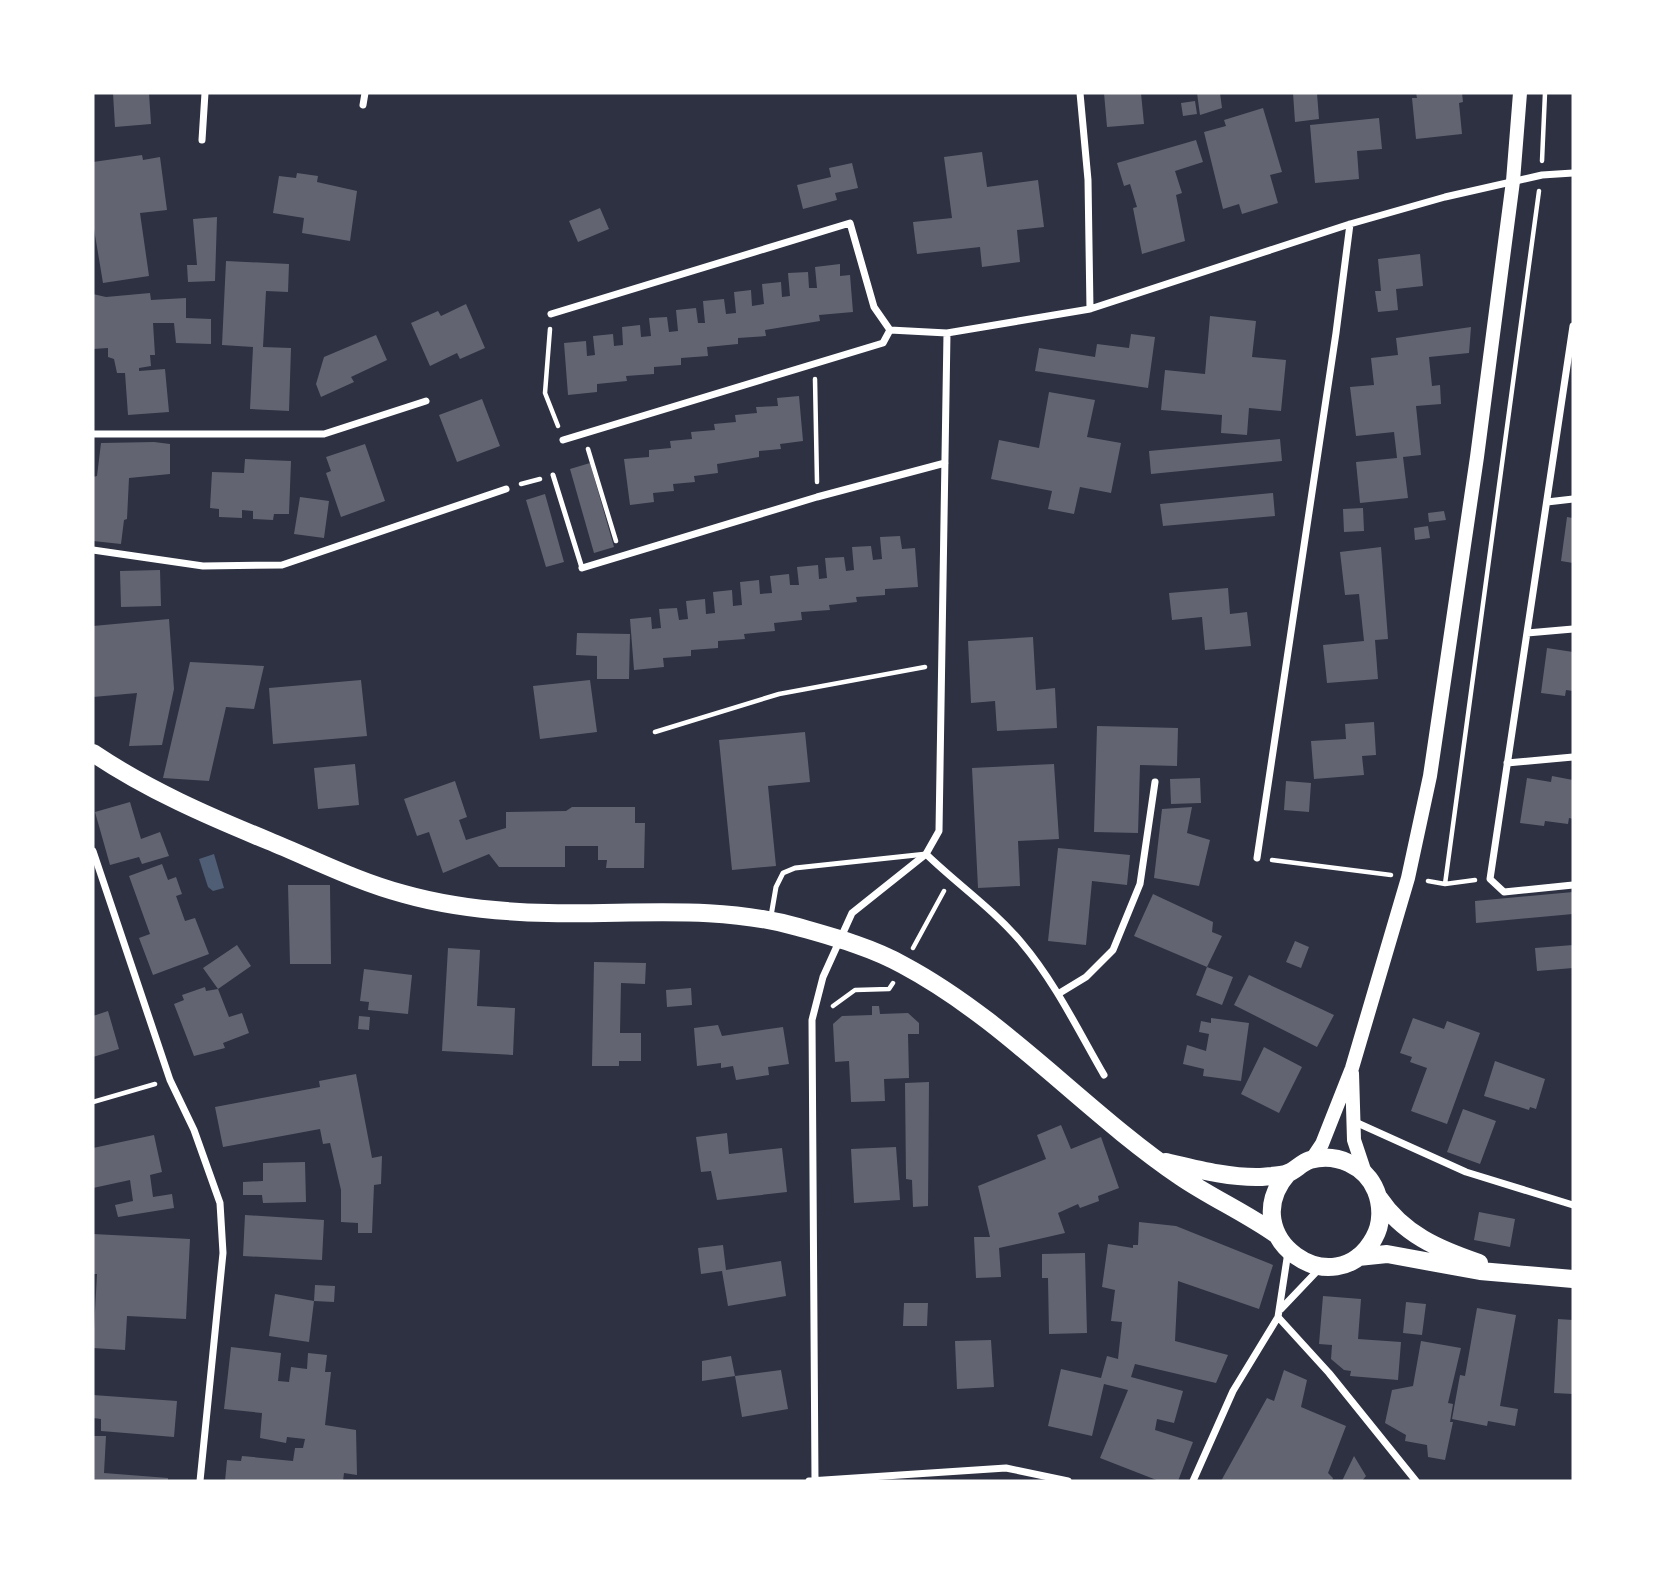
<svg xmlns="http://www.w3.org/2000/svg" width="1666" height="1574" font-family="Karla,sans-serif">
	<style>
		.water { fill: #4f5d75 }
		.building { fill: #626471 }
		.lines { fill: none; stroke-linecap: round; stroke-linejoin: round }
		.path { stroke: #fff; stroke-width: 4.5 }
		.service { stroke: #fff; stroke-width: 5 }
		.minor { stroke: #fff; stroke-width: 7 }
		.secondary { stroke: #fff; stroke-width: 14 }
		.primary { stroke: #fff; stroke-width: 18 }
	</style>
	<rect width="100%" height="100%" fill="#2d3142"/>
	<!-- water -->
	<path class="water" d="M214,854l10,34 -11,3 -5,-4 -9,-28z"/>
	<!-- building -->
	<path class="building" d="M113,93h36l2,31 -36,3z
		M1104,93h37l3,31 -37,3z
		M1197,93h23l2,15 -22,7z
		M1293,93h24l2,26 -24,3z
		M1416,93h46l1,9 -4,1 3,31 -46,5 -4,-41h5z
		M1195,101l2,13 -14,2 -2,-13z
		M1263,108l19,64 -12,3 8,28 -36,11 -3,-10 -16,5 -19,-77 22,-6 -2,-6z
		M1379,118l3,31 -25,2 2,28 -44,4 -5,-58z
		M1196,140l7,22 -28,9 7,22 -6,2 9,46 -43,13 -9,-46 4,-1 -7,-23 -6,2 -7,-23z
		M982,152l5,35 51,-7 6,47 -27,3 3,32 -38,5 -2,-20 -63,7 -4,-32 39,-4 -8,-61z
		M142,155l1,5 17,-3 7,53 -27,3 9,63 -46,7 -10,-60v-61z
		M852,163l6,25 -23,5 2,7 -34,9 -6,-24 34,-8 -2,-9z
		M297,173l21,3 -1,6 40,9 -7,50 -48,-8 2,-15 -31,-5 6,-37 17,2z
		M600,208l9,21 -31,13 -9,-21z
		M217,217l-2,64 -27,1 -1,-17h10l-4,-46z
		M1420,254l3,32 -27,3 2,21 -20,2 -3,-21h6l-3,-32z
		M226,261l63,3 -1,28 -22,-1 -3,56 28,1 -2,63 -39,-2 3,-62 -31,-2z
		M840,264v12l10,-1 3,37 -34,3 1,6 -55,9 1,6 -28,2v6l-31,3 1,9 -27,2v7l-27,2v7l-28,2 1,5 -30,3v8l-29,3 -4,-52 22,-2 1,15 8,-1 -2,-19 20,-2 1,12 9,-1 -1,-18 18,-2 1,12 10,-1 -2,-18 18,-1 2,15 9,-1 -2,-21 20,-2 2,15h7l-2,-22 21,-2 2,15 10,-1 -2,-21 17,-2 1,16 12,-2 -2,-20 19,-2 1,15 8,-1 -2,-23 20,-1 1,16h8l-2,-21z
		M150,293l1,7 35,-2v20l25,1v25l-35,-1 -2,-20h-21l2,32h-5l1,11 -12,2v3l26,-2 4,43 -41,3 -3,-42h-8l-3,-14 -6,-2v-9l-15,1v-55l13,3z
		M466,304l19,44 -25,11 -3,-6 -27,13 -19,-43 27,-12 3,5z
		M1210,316l46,5 -4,36 34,3 -5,51 -32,-3 -2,27 -26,-2 1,-18 -61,-5 4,-40 40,4z
		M1471,327l-2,26 -40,4 3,29 8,-1 1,19 -25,2 5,49 -18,2 5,41 -48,5 -4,-41 41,-4 -3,-26 -38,4 -6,-49 24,-2 -3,-27 27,-3 -2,-17z
		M1131,334l24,3 -7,51 -113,-17 4,-23 56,9 2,-13 32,4z
		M376,335l11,25 -36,17 3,5 -33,15 -5,-13 8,-27z
		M1049,392l46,8 -8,37 34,6 -10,50 -31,-6 -6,27 -26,-5 4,-18 -61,-12 8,-39 40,8z
		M799,396l4,45 -23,3 1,5 -22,2v6l-42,7 1,9 -24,3 1,6 -22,2 1,7 -21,2 1,9 -24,3 -6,-46 25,-2v-7l22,-2 -1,-7 22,-2 -1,-7 24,-2 -1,-6 22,-2 -1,-7 22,-2 -1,-6 22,-1 -1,-8z
		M482,399l18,47 -43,16 -18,-47z
		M1280,439l2,22 -131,13 -2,-23z
		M154,442l16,2v30l-41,4 -2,41 -3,1 -3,24 -28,-3v-64l4,-1 4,-33z
		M365,444l20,57 -44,16 -15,-44 5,-2 -5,-14z
		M245,459l46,2 -2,53h-15l-1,6 -20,-1v-8l-11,-1v8l-23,-1v-8l-9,-1 2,-36 32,1z
		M590,463l24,84 -20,6 -24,-84z
		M1273,493l2,23 -112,10 -3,-22z
		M545,494l19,68 -18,5 -20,-67z
		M300,497l29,4 -5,37 -30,-4z
		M1363,508l1,23 -20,1 -1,-23z
		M1444,511l2,9 -17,2 -1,-9z
		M1567,517l6,1v45l-12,-2z
		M1428,526l2,12 -15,2 -1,-12z
		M900,536l2,13 13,-1 3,39 -33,2v6l-29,2 1,5 -28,3 1,5 -29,2 1,8 -28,3 1,8 -31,3 1,5 -27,2v7l-27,2v6l-28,2 1,9 -30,3 -4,-51 21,-2 1,12 9,-1 -2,-19 18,-1 2,12 9,-1 -2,-18 19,-2 1,15 9,-1 -2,-21 19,-2 1,16 9,-1 -2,-23 19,-2 1,14 12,-1 -2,-17 19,-2 1,11h9l-2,-18 21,-2 1,14 8,-1 -2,-20 19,-1 2,14 8,-1 -2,-23 19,-1 2,14 9,-1 -2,-22z
		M1381,547l7,92 -13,1 3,39 -51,4 -4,-38 41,-4 -5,-47 -14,1 -5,-43z
		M160,570l1,36 -40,1 -1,-36z
		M1228,588l2,26 17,-2 4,34 -46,4 -3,-33 -30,3 -3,-27z
		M169,619l5,70 -12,56 -33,1 8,-53 -44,4v-71z
		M577,633l53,1 -1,45h-32v-23l-21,-1z
		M1033,637l3,53 19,-2 2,40 -60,3 -2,-30 -24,2 -3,-62z
		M1547,648l26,4v39l-7,-1 -1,6 -24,-3z
		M190,662l74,4 -10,43 -28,-2 -17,74 -46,-3z
		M361,680l6,56 -94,8 -4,-56z
		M590,680l7,52 -57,7 -7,-53z
		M1374,722l2,33 -14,1 2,19 -50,4 -3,-38 35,-2 -1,-15z
		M1097,726l81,2 -1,38 -37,-1 -2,68 -44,-1z
		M805,732l5,50 -42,4 8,80 -44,4 -13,-130z
		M355,764l4,41 -41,4 -4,-41z
		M1054,764l5,75 -41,2 2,45 -42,2 -6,-120z
		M1552,776l21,4v39l-4,-1 -1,6 -23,-3 -1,5 -24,-3 7,-45 24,4z
		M1200,778l1,25 -30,1 -1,-25z
		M455,781l12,36 -8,3 7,20 40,-12v-16l60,-1 6,-4h63v16h10l-1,45h-38l1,-8h-9v-14h-33v21h-66l-10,-13 -46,19 -14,-41 -12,4 -13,-37z
		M1286,781l25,2 -2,29 -25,-2z
		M130,802l11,37 19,-7 9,24 -27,8 -3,-7 -29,8 -15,-53z
		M1192,807l-5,26 23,7 -11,46 -45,-8 8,-69z
		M1058,848l72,7 -3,30 -35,-4 -6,64 -38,-4z
		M162,864l6,16 8,-3 6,17 -6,2 9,25 10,-3 14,36 -56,21 -14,-37 11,-4 -21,-58z
		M288,885h42l1,79h-41z
		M1573,892v22l-97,9 -1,-22z
		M1153,894l60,28 -1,10 10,4 -15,31 26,10 -11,28 -26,-10 11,-28 -73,-31z
		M1295,941l14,6 -8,21 -15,-6z
		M237,945l14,21 -33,23 -15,-21z
		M1573,945v23l-36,3 -2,-23z
		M448,948l32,2 -3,56 38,2 -2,47 -71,-4z
		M594,962l52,1 -1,21 -24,-1 -1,50h21v28h-22v5h-27z
		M364,969l48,6 -4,39 -40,-4 1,-8 -9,-1z
		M1249,975l85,40 -17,32 -83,-42z
		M205,987l1,4 12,-2 11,28 13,-4 7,20 -26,10 2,5 -31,8 -20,-52 10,-4 -2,-5z
		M691,988l1,17 -25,2 -1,-17z
		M872,1006h7l1,8 28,-1 11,10v11h-11l1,44 -25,1 1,22 -34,1 -2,-41 -14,1 -2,-38 9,-8 30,-1z
		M108,1011l11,38 -26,8v-41z
		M359,1016l11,1 -1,13 -11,-1z
		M1211,1018l38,5 -8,58 -38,-5 1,-7 -21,-5 4,-19 19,6 3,-17 -10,-2 2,-11 10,2z
		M1413,1018l31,11 3,-8 33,12 -33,91 -36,-13 16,-43 -17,-6 2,-5 -12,-4z
		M718,1025l4,11 61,-9 6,37 -21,3 1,8 -33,5 -3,-14 -12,2v-5l-24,3 -3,-38z
		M1264,1047l38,20 -23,46 -38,-19z
		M1495,1061l50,18 -9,30 -6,-2 -1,3 -45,-14z
		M356,1074l16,84 10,-2 -1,28 -7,1 -2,48h-14v-10l-17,-1v-32l-11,-47 -7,1 -3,-15 -97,18 -8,-40 105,-20 -1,-6z
		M929,1082l-1,124 -15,1 -1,-27 -6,-1 -1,-96z
		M1463,1109l33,12 -16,43 -33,-12z
		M1061,1125l10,24 30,-12 18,51 -21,8 1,5 -19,7 -2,-4 -20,9 7,20 -66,15 2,29 -25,1 -2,-41h16l-12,-51 68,-27 -9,-24z
		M727,1133l2,21 53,-6 5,44 -70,8 -6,-29 -10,1 -5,-35z
		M154,1135l8,37 -12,3 3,22 19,-3 2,14 -56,9 -3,-12 18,-4 -3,-21 -37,8v-40z
		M896,1147l4,53 -46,3 -3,-54z
		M305,1162l1,40 -43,1 -1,-8h-19v-13l20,-1v-18z
		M1479,1212l36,7 -5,28 -36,-7z
		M245,1215l79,5 -2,40 -79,-4z
		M1139,1222l37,4 97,39 -14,44 -81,-28 -3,60 53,14 -12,28 -81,-19 -4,13 52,14 -9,32 -17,-4 -2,11 38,12 -15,39h-19l-59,-23 28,-68 -24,-6 -12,52 -44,-10 13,-57 40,9 6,-22 11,3 4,-37 -11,-1 4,-31 -13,-3 6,-43 25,4v-3h5z
		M93,1234l97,5 -4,80 -59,-3 -2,34 -32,-2 4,-74h-4z
		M723,1245l3,25 55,-9 5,35 -58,10 -6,-35 -21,3 -3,-26z
		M1085,1253l2,80 -38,1 -1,-56h-6v-24z
		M315,1285l20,1 -1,16 -20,-1z
		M275,1294l39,7 -5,41 -40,-6z
		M1323,1296l38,3 -3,40 43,3 -3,38 -48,-4 1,-5 -7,-1 -13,-11 1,-14 -13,-1z
		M1406,1302l20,2 -4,31 -19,-2z
		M904,1303h24l-1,23h-24z
		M1477,1308l39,7 -16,91 18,3 -3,17 -27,-5 -1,5 -35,-7 8,-44 5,1z
		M1558,1319l15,1v74l-19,-1z
		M991,1340l3,47 -37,2 -2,-48z
		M1421,1341l40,7 -13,55 5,1 -3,18h3l-8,38 -17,-3 -1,-12 -22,-4 1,-6 -21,-12 7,-33 21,-4z
		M231,1347l50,6 -3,28 11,1 2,-15 16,2 1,-16 19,2 -2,17h6l-6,53 31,5 1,45 -13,-2 -1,8h-118l2,-21 14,1 1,-5 51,5 2,-13h8l2,-9 -18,-2 -1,6 -26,-5 2,-25 -38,-4z
		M731,1356l4,20 -33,5v-20z
		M781,1370l7,39 -46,8 -7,-41z
		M1284,1370l23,10 -6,27 45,19 -18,47 5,5 -1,3h-111l46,-83 7,3z
		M93,1395l84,6 -3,36 -73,-6v-12l-8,-1z
		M93,1436h13l-2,37 64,5v3h-75z
		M1354,1456l12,20 -4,5h-20z"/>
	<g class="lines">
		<!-- path -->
		<path class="path" d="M1542,161l3,-68
			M550,329l-5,64 13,33
			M815,379l2,103
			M588,449l28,92
			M521,484l19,-5
			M655,732l124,-38 146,-27
			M1272,860l119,15
			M1428,881l17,3 30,-4
			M1445,884l94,-693
			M913,948l31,-57
			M833,1006l22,-16 34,-1 4,-6
			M93,1102l62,-18"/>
		<!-- service -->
		<path class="service" d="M553,475l29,93
			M771,916l5,-29 7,-14 12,-5 131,-14"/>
		<!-- minor -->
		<path class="minor" d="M1080,93l8,87 2,129
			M363,105l2,-12
			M202,140l3,-47
			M551,314l299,-91 24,84 16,23 57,3
			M1573,326l-83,553 14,13 69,-7
			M93,434h231l102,-33
			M563,440l320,-97 7,-13
			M1547,502l26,-3
			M93,550l110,16 79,-1 224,-76
			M582,568l235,-71 128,-34
			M1527,633l46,-4
			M1507,763l66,-6
			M93,851l77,229 24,50 26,73 3,50 -23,228
			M926,854c31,30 67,55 95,88 34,40 57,88 83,133
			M1257,858l79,-525 14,-109
			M1058,994l28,-17 27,-27 27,-66 15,-102
			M1353,1121l113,51 107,33
			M1281,1309l40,-42
			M1278,1317l51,56 87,108
			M809,1481l197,-13 62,13
			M815,1481l-3,-461 11,-43 29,-64 74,-59 13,-23 8,-498 143,-24 260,-85 95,-27 97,-22 31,-2
			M1193,1481l40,-90 45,-74 10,-65"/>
		<!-- secondary -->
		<path class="secondary" d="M1352,1073l2,67 11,33
			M1312,1159l10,-15 30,-76 56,-190 22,-102 47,-319 36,-276 7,-88"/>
		<!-- primary -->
		<path class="primary" d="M93,753c55,37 115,63 176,88 44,18 89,41 135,53 46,13 97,18 144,19 83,2 169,-9 250,14 35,10 73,20 105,38 103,55 182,147 278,212 31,21 65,36 96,58
			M1166,1162c30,7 64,16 95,15 7,-1 20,-1 27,-4 8,-3 13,-10 22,-13 26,-8 56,6 66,31 6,15 6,33 -2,47 -38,70 -142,-1 -86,-65
			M1379,1198c24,36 59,51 100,65
			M1358,1257l29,-3 93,17 93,8"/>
	</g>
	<!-- border -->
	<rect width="1666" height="1574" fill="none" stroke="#ffffff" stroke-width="189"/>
</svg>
